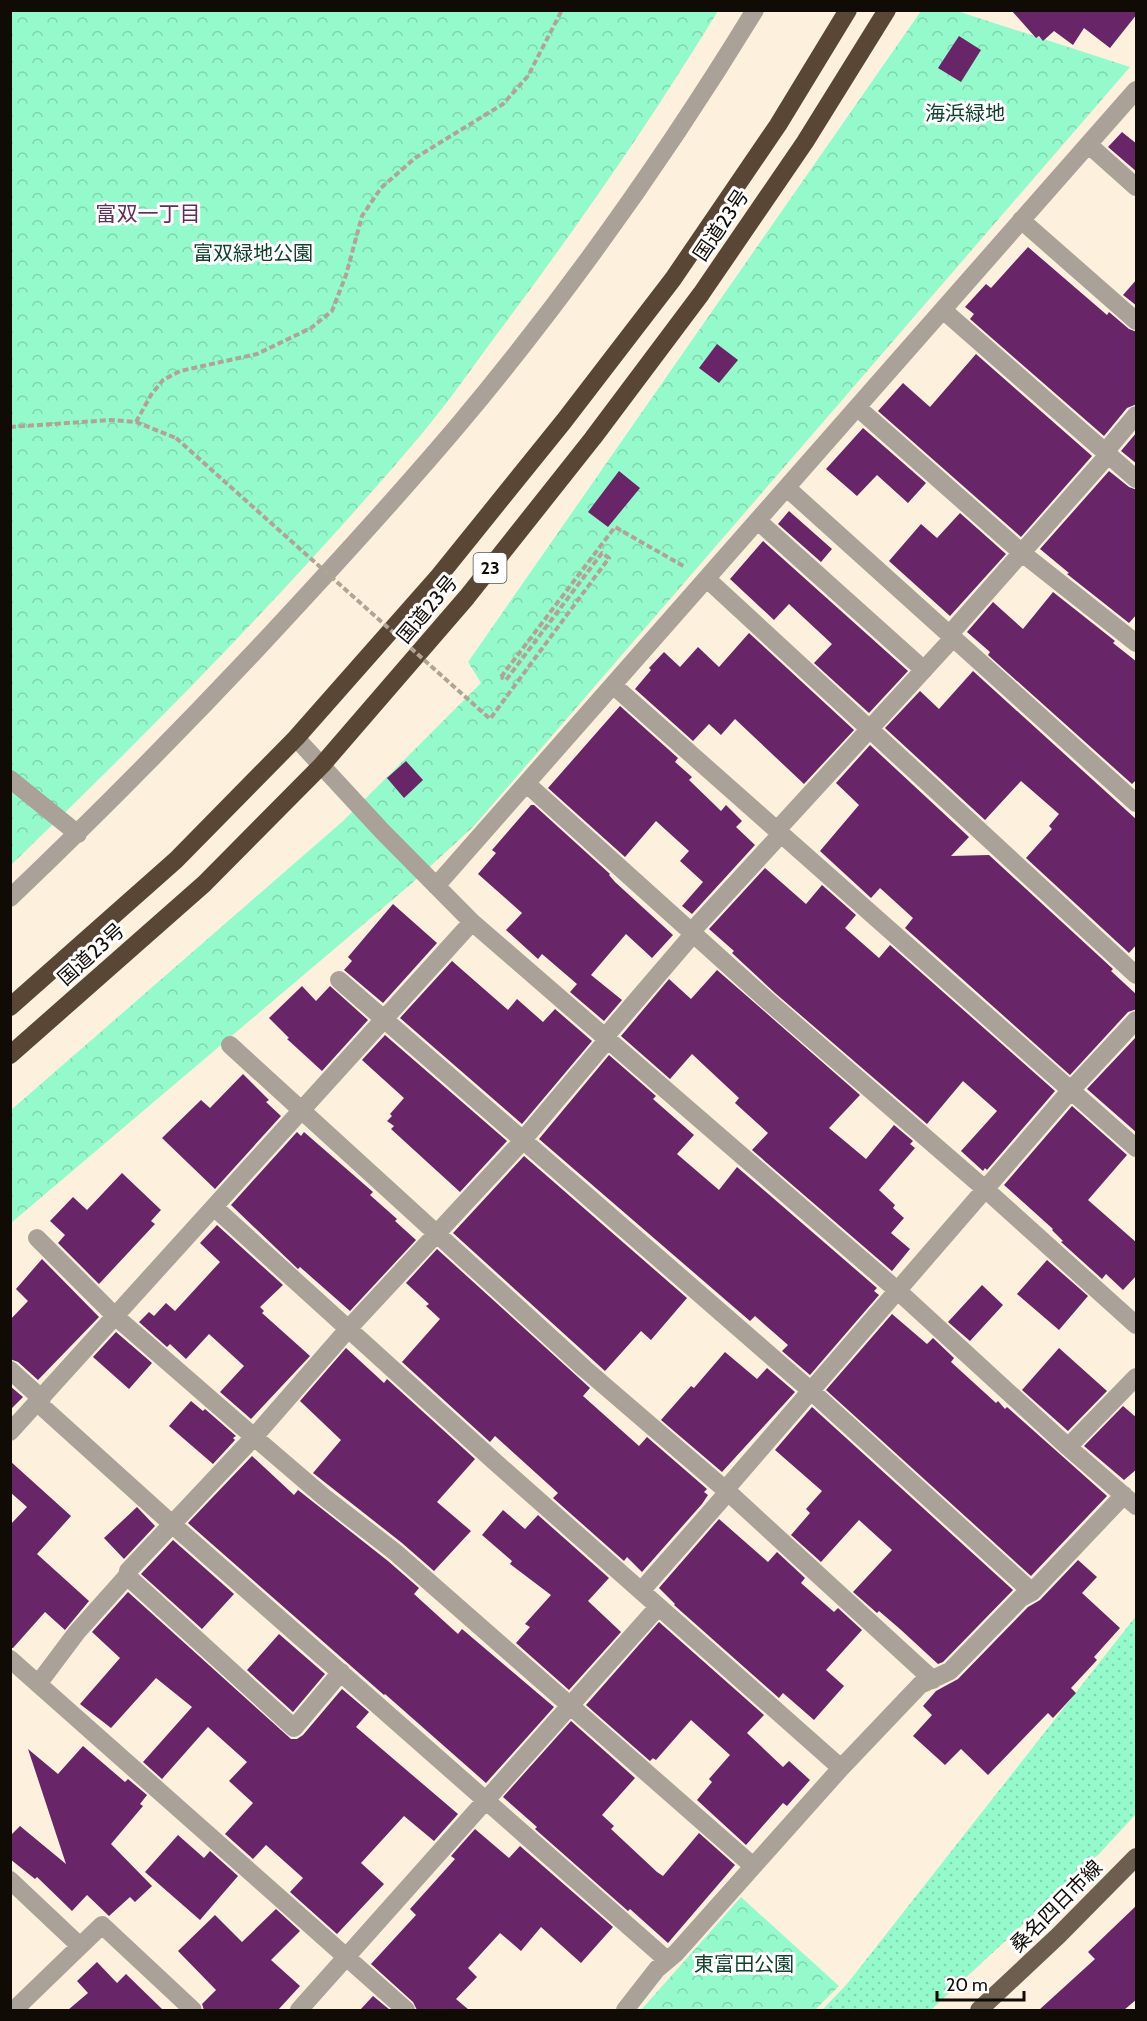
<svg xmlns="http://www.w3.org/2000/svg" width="1147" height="2021" font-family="Cabin,'Noto Sans JP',sans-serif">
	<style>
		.park { fill: url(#park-crowns) }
		.garden { fill: url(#garden-dots) }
		.building { fill: #682568 }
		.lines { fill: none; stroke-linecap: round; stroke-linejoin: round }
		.path { stroke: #afa595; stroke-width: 4; stroke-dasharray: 6 3; stroke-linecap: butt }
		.minor { stroke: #aaa198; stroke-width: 18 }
		.major { stroke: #6e5e4f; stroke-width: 18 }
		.highway { stroke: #594635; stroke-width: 18 }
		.path-bridge { stroke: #afa595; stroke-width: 4; stroke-dasharray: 6 3; stroke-linecap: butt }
		.labels { text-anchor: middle; stroke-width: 6; stroke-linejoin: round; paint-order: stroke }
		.shield { fill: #fff; stroke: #58544f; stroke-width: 1.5 }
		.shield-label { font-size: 18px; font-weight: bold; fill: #100b04 }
		.park-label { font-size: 20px; fill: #10422e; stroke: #fff }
		.street-label { font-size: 20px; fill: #100b04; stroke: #fff }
		.neighbourhood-label { font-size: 21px; fill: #612d5c; stroke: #fff }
	</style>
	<defs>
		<pattern id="park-crowns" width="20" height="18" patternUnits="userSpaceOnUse" patternTransform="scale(1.5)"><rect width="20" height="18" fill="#95facb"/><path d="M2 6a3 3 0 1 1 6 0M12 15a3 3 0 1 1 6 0" fill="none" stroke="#7fd5ad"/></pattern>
		<pattern id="garden-dots" width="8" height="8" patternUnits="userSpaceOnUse" patternTransform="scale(1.5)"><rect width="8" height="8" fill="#95facb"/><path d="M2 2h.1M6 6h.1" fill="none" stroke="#7fd5ad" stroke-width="1.8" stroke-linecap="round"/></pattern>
	</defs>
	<rect width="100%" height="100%" fill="#fdf1dd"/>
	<!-- park -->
	<path class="park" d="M11,11h707c-68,111 -142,218 -221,323 -25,34 -50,70 -77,102 -128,151 -267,292 -409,429z
		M921,11h36l173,56 -656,759 -63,58 -400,339v-113l332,-289 138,-138 -13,-21z
		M741,1897l98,89 -24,24h-174z"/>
	<!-- garden -->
	<path class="garden" d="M1136,1616v198l-36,39 -169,157h-109l25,-26z"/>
	<!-- building -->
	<path class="building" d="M1011,10h126v4l-27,34 -26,-20 -11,17 -19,-14 -11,10 -4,-5 -3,2z
		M959,36l22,14 -20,32 -23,-14z
		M1122,132l15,12v28l-29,-25z
		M1028,247l79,68 2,-3 20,17 8,3v72l-10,4 -23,28 -134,-117 4,-5 -9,-7 21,-23 5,4z
		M1137,279v27l-14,-11z
		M717,344l21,16 -19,23 -20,-15z
		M976,354l116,102 -71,81 -143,-126 25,-28 27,24z
		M863,428l63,55 -18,20 -31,-28 -20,21 -31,-27z
		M1137,432v32l-16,-13z
		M619,471l21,17 -32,39 -20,-15z
		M1109,471l20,16 8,3v124l-8,9 -62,-49 2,-1 -29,-24z
		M789,511l43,38 -11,13 -43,-38z
		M960,513l46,41 -56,62 -61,-55 32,-37 16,14z
		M763,541l145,130 -39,42 -55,-50 18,-19 -43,-40 -15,16 -44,-41z
		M1053,592l62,49 -2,2 24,19v117l-5,5 -144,-129 2,-3 -23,-20 26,-30 30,27z
		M749,633l105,97 -50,54 -69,-65 -14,16 -12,-11 -16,17 -58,-52 16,-19 -2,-2 15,-16 16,15 18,-20 21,20z
		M973,671l164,149v124l-8,9 -103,-95 26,-29 -3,-3 10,-12 -38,-33 -36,39 -100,-92 35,-37 19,18z
		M620,706l58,52 -3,4 17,15 -3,3 32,31 5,-6 16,16 -6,6 19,18 -63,69 -10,-8 21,-24 -23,-21 9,-10 -33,-30 -31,36 -77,-69z
		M870,745l99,92 -18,19 38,-1 124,114 -2,2 26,24v14l-9,3 -58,63 -165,-147 8,-10 -33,-30 -9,10 -51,-47 39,-46 -23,-22z
		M406,761l17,19 -19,18 -17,-20z
		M531,805h3l76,69 -1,1 6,7 58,53 -21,23 -26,-24 -35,41 31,25 -18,21 -34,-29 7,-8 -35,-30 -4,5 -32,-29 16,-17 -44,-39 18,-21 -4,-3z
		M765,868l41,36 16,-19 34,30 -11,13 34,30 11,-13 165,146 -68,79 -2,-2 -2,3 -22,-20 36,-40 -34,-30 -36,43 -152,-131 -43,-40 2,-2 -25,-22z
		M393,904l44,39 -54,60 -39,-33 8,-9 -4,-4z
		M452,961l56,49 9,-11 26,23 12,-13 37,32 -70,83 -122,-106z
		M717,970l143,125 -31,33 37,31 28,-34 19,16 -3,3 5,4 -36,42 16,15 -2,3 11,10 -13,15 19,16 -18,22 -140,-121 16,-17 -33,-30 4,-5 -47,-44 -22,25 -49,-43 48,-57 22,20z
		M302,986l14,15 14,-15 38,34 -46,51 -35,-32 2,-1 -20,-20z
		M385,1035l122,106 -47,51 -69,-63 3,-3 -7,-5 5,-5 -2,-2 14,-16 -42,-38z
		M1137,1036v97l-50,-44z
		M609,1055l47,41 -3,3 41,36 -17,19 42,36 18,-23 140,121 -3,3 5,4 -69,80 -28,-24 6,-6 -33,-29 -5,5 -211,-182z
		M243,1074l26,26 -3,2 15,14 -66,73 -53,-51 39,-38 9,8z
		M1072,1106l55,49 -39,45 49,43v32l-14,15 -17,-16 -4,5 -41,-37 2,-1 -11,-11 1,-1 -49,-44z
		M297,1132l4,4 3,-4 69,60 -3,3 27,24 -2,2 21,19 -66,71 -50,-44 -2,2 -67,-64z
		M524,1156l163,142 -36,42 -10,-9 -36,40 -152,-138z
		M122,1173l39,37 -10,11 4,3 -56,60 -41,-41 7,-8 -15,-14 23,-24 14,13z
		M217,1225l66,60 -23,22 4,4 -2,2 48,43 -59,63 -31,-27 24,-26 -35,-32 -23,25 -16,-15 -3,3 -28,-25 10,-10 5,4 12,-13 9,8 45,-49 -20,-19z
		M437,1249l153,139 -7,8 56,50 8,-9 60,52 -3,3 4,3 -6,9 -60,68 -15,-15 -3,4 -71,-63 5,-5 -63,-57 -5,6 -88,-80 38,-43 -14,-13 3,-2 -23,-21z
		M42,1259l57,58 -61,63 -20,-18 -8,-3v-39l18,-19 -12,-12z
		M1047,1260l41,36 -29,34 -42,-36z
		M982,1285l21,20 -33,36 -22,-19z
		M892,1314l35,30 6,-6 21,20 -3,4 45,41 2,-2 7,8 2,-2 100,89 -76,80 -205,-186z
		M116,1332l36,31 -23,26 -36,-32z
		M346,1348l38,35 3,-4 88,80 -38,43 34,29 -37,40 -32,-28 -89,-70 28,-33 -41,-39z
		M1059,1348l48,43 -39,40 -46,-41z
		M725,1352l32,27 10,-11 28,24 -73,80 -61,-52 30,-34 3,2z
		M10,1386l13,11 -13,13z
		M191,1401l12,10 2,-2 31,27 -3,2 2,2 -22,24 -44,-38z
		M1123,1406l14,12v51l-13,11 -40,-34z
		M812,1407l201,183 -70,72 -5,2 -38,-35 -21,-18 -2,2 -24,-21 39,-42 -33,-30 -38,42 -30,-27 19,-22 -4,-4 16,-18 -47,-41z
		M252,1456l42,39 4,-5 90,71 31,27 -5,6 44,40 4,-5 92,78 -68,76 -101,-89 -1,1 -196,-172z
		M10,1461l61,55 -34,38 52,47 -24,29 -20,-18 -32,36h-3v-123l17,-18 -17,-15z
		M137,1507l18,19 -31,33 -20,-21z
		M503,1510l22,19 13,-14 71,63 -21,23 33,31 -52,58 -53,-47 14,-16 -5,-3 26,-29 -41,-31 2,-3 -30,-26z
		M719,1519l49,43 9,-10 28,26 -4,5 33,29 4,-4 24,22 -36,40 18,16 -30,34 -31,-27 -4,5 -105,-93 1,-1 -16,-16z
		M173,1540l61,54 -32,35 -61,-55z
		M1078,1560l19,17 -15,16 38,35 -26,29 3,3 -26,28 5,5 -23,25 -5,-5 -60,62 -27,-26 -16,16 -32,-29 19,-21 -9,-9 13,-15 22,-12 70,-72 12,-7z
		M128,1592l163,147h6l6,-4 39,-46 27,23 -13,15 102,87 -24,27 -30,-25 -43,47 23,21 -47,50 -47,-42 13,-14 -37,-33 -13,14 -28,-25 28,-31 -24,-22 18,-19 -39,-35 -46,52 -19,-17 49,-55 -36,-29 -45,50 -31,-24 40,-46 -28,-26z
		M659,1622l105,93 -17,18 36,34 6,-6 21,19 -23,26 -4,-3 -37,42 -49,-45 15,-18 -3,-3 21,-24 -39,-35 -35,40 -3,-2 -3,3 -64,-56z
		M279,1634l46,40 -32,38 -46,-42z
		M571,1721l64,57 -33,37 12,11 -3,3 46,43 6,4 36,-43 36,32 -67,78 -38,-34 -2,2 -93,-82 2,-2 -34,-30z
		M83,1746l42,36 3,-3 19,16 -7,9 3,2 -32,38 41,42 -17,16 -5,-5 -21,19 -22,-21 -15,16 -35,-34 -2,2 -25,-20v-23l10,-10 46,38 -38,-115 30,25z
		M475,1829l34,29 11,-12 93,81 -32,36 -40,-36 -20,24 -21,-18 -32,35 9,9 -21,22 13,11h-52l-4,-8 -42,-38 45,-49 -6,-6 45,-50 -4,-3z
		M178,1835l26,23 6,-7 28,25 -38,44 -55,-48z
		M1137,1905v94l-13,11h-85l56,-51 -7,-7z
		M276,1909l24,22 -29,29 29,26 -22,24h-74l-2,-6 14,-14 -38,-39 37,-36 27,27z
		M97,1962l20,21 9,-9 37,36h-95l20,-17 -11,-12z
		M373,1996l17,14h-30z"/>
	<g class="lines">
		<!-- path -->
		<path class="path" d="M136,422l15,-27 12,-15 17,-9 77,-17 54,-26 21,-17 14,-36 16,-59 19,-28 34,-30 88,-54 25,-28 34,-66
			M10,427l101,-7 25,2 40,16
			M501,677l114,-150 70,40"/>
		<!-- minor -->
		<path class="minor" d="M1089,145l47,42
			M1021,220l115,101
			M943,310l193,169
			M858,408l164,145 114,90
			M1105,452l31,-37
			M787,488l349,315
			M758,521l166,149
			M707,579l429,396
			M949,635l159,-180
			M614,686l522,462
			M296,738l86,93 90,91 426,369 170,156 68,59
			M10,779l68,55
			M527,784l241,217 217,188 151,136
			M777,830l176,-192
			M436,886l700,-796
			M10,898c85,-81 167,-164 247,-249 69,-74 138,-149 203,-226 108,-129 207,-269 295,-413
			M692,931l89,-97
			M339,980l471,410 222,202
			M605,1037l89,-104
			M230,1045l355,324 143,123 205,188
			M215,1208l279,253 347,307
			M37,1238l79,79 138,120 70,60 71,55 358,314
			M10,1370l32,29
			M38,1403l135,122 494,435
			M10,1432l462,-510
			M1068,1447l68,-70
			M725,1490l345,-399 66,-71
			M127,1576l1,-5 126,-134 95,-109 168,-181 91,-108
			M641,1591l87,-99
			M10,1659l396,351
			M38,1684l39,-52 50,-56 167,152 47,-56
			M10,1880l70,66
			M14,2010l88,-85 91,85
			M299,2010l359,-403
			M625,2010l32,-41 19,-16 165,-185 79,-83 30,-14 71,-73 11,-6 92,-97"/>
		<!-- major -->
		<path class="major" d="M979,2010l79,-74 78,-79"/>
		<!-- highway -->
		<path class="highway" d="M10,1007l166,-147 120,-122 143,-162 125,-155 109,-142 105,-154 70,-115
			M10,1055l194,-171 118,-119 145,-168 126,-159 108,-144 104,-152 82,-132"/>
		<!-- path-bridge -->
		<path class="path-bridge" d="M176,438l314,281 119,-161 -7,-5 -96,127 -5,-3"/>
	</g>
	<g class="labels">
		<!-- shield labels -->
		<rect class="shield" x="473.5" y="553" width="33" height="30" rx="4.5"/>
		<g class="shield-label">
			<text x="490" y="574">23</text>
		</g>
		<!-- park labels -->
		<g class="park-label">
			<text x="965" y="120">海浜緑地</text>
			<text x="253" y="260">富双緑地公園</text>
			<text x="744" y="1971">東富田公園</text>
		</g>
		<!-- street labels -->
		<g class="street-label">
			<text transform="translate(721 225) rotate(-56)" y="7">国道23号</text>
			<text transform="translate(427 609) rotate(-50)" y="7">国道23号</text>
			<text transform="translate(91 954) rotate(-42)" y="7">国道23号</text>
			<text transform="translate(1056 1906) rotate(-45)" y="7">桑名四日市線</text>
		</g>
		<!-- neighbourhood labels -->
		<g class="neighbourhood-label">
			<text x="148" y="221">富双一丁目</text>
		</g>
	</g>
	<!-- border -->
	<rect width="1147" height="2021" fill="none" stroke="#100b04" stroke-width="24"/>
	<!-- scale -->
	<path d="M937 1991v9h87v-9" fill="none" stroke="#100b04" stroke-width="3"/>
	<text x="946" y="1991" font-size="18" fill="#100b04" stroke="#ffffff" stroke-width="4.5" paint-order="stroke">20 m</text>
</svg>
